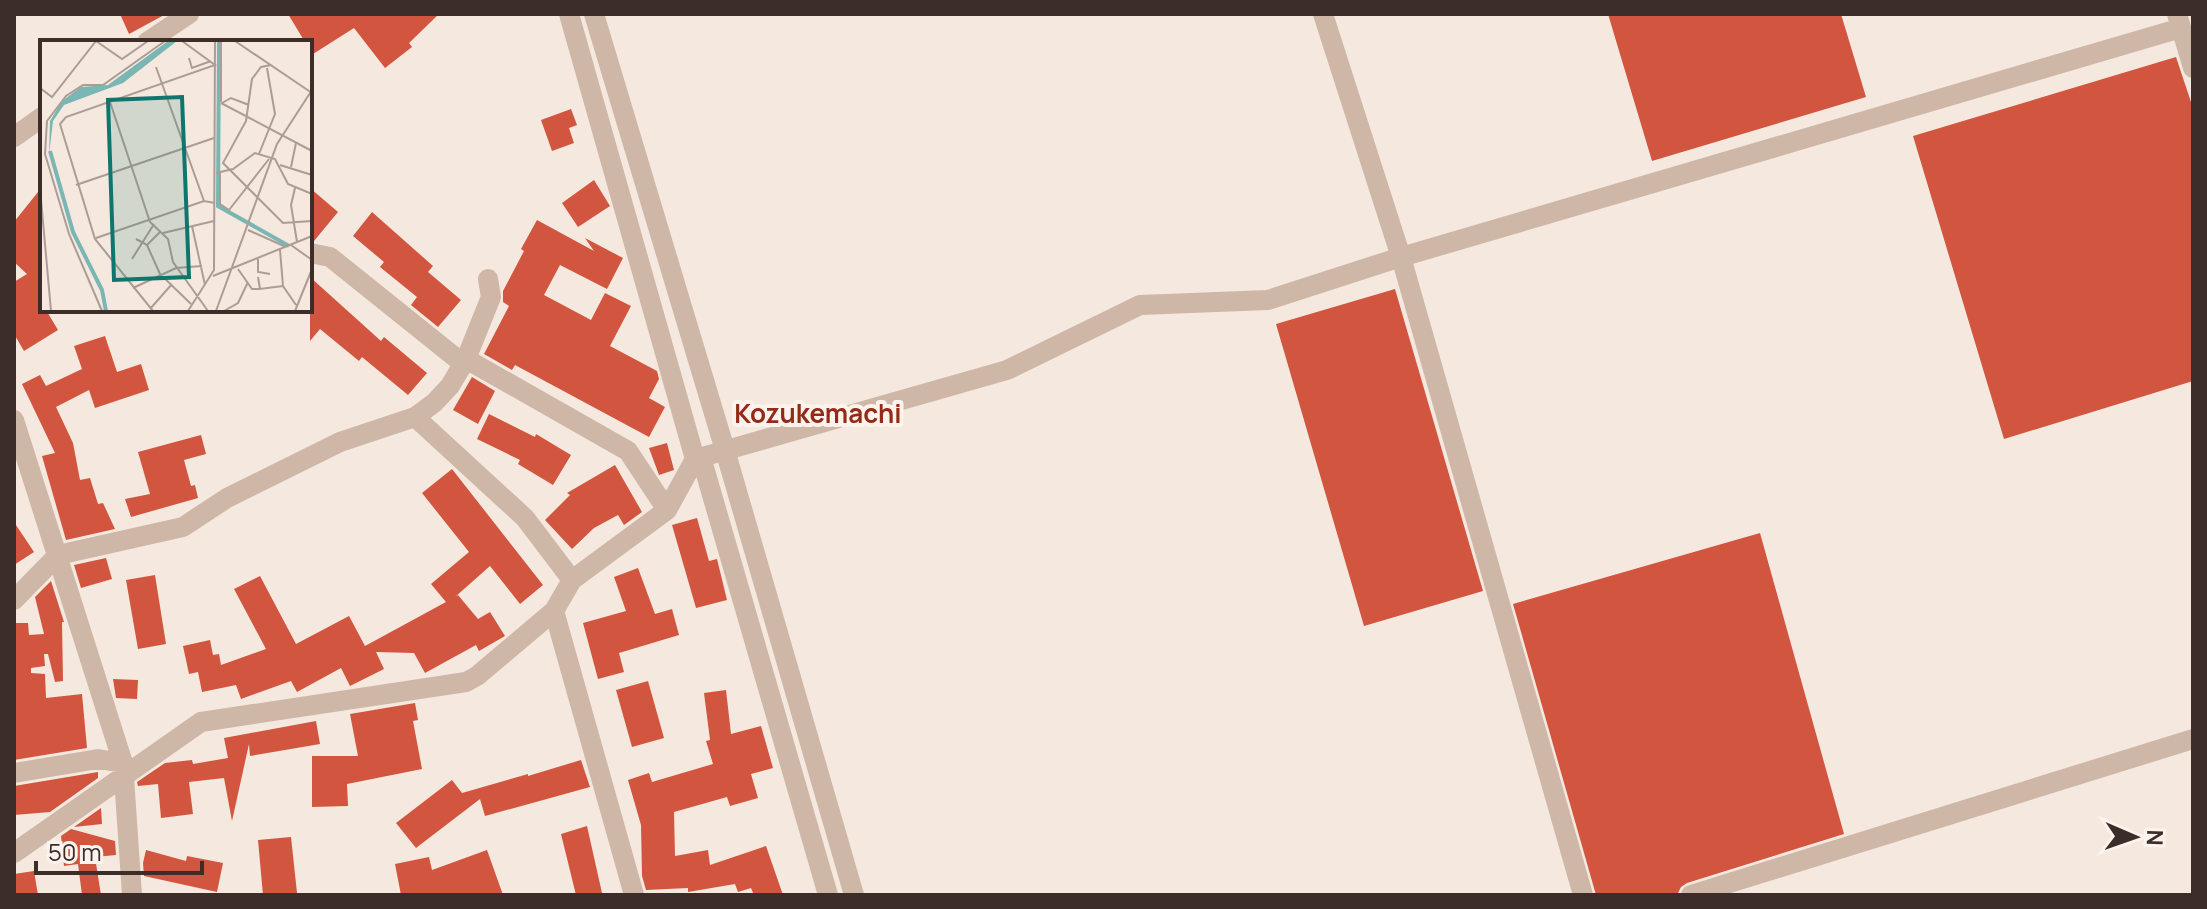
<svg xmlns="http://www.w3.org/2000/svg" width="2207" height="909" font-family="Manrope,sans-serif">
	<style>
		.building { fill: #d2553f }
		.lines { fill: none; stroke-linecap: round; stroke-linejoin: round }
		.minor { stroke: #cfb7a8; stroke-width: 20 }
		.labels { text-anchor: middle; stroke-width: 8; stroke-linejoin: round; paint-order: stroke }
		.quarter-label { font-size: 26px; font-weight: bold; fill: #942b19; stroke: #fcf3ec }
		.inset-river { fill: none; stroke: #7ab6b3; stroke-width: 4 }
		.inset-road { fill: none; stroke: #ab9d96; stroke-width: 2 }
		.view { fill: #0f766e; fill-opacity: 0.15; stroke: #0f766e; stroke-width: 4 }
		.inset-edge { fill: none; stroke: #3c2d29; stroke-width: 4 }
	</style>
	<rect width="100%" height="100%" fill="#f5e8de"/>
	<!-- building -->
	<path class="building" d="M120,14h46l-37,20z
		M288,14h151l-30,29 3,4 -27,21 -31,-40 -41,26 -3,-12h-5z
		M1608,14h233l25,83 -214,64z
		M2176,57l17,51v273l-189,58 -91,-303z
		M571,109l6,16 -8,3 5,15 -22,8 -11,-31z
		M594,180l16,26 -32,21 -16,-24z
		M42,187v123h4l12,20 -34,21 -10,-17v-52l13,-8 -13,-12v-40z
		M310,188l28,24 -24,29 -4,-1z
		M372,212l61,54 -5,6 33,28 -23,27 -27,-22 6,-8 -37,-30 4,-5 -31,-26z
		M537,220l57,31 -9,-13 38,20 -16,31 -47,-24 -16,30 47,25 14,-27 26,13 -21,40 47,25 2,8 -10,19 16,9 -16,30 -134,-72 -3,5 -28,-16 25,-48 -6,-4v-11l21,-40 -3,-2z
		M310,277l71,64 3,-4 43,36 -19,22 -46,-38 -3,4 -39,-32 -10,12z
		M1395,289l88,302 -119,35 -88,-302z
		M105,336l12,36 24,-8 8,26 -54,18 -6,-18 -33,17 17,36 7,37 10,-2 8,26 5,-1 12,26 -49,11 -24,-84 13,-3 -33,-69 18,-9 6,11 36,-17 -8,-23z
		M472,377l23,14 -17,33 -25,-14z
		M489,414l46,23 1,-3 35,21 -18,30 -35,-21 2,-4 -43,-21z
		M201,435l5,19 -22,6 7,26 4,-1 3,13 -67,19 -6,-18 25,-5 -12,-42z
		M667,443l7,27 -15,5 -10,-27z
		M615,465l27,47 -18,13 -6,-10 -24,13 -22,21 -27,-29 25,-25 -3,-2z
		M452,469l91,116 -23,19 -30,-38 -35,31 3,-2 20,24 12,-7 15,24 -26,15 -3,-6 -51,28 -11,-20 -38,-1 8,17 -34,17 -9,-18 -44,24 -6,-11 -50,18 -5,-14 -34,7 -4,-20 -9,2 -6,-28 27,-6 3,15 6,-1 2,11 45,-16 -32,-60 26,-13 36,68 53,-28 16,30 81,-44 -15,-18 38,-32 -47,-59z
		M697,518l12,43 8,-2 10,41 -31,8 -24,-83z
		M14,522l20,30 -20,13z
		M1760,533l84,301 -157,49 -6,4 -3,6 -6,2h-76l-83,-291z
		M106,558l6,21 -31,9 -7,-23z
		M638,568l17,46 17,-5 7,26 -60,18 5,19 -26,7 -15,-56 43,-12 -12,-34z
		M155,575l11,69 -28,5 -12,-69z
		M51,581l13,41h-2l1,59 -8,1 -7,-28h-4l1,12 -14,2v5l14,1 1,24 36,-4 5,54 -73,12v-137h14l1,12 15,-1 -9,-37z
		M113,679l25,1 -1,19 -21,-1z
		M648,681l16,57 -32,9 -16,-57z
		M726,690l5,44 30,-8 12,42 -22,6 7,24 -28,8 -3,-9 -53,15 1,44 33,-6 2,15 56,-19 17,49h-29l-3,-7 -13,4 -3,-8 -47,8v-4l-42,2 -4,-14 -1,-51 -13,-45 21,-7 3,9 61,-18 -7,-23 4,-1 -6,-47z
		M415,703l3,17 -5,1 9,48 -75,15 1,22 -36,1v-51h46l-8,-42z
		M316,721l4,23 -70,12 -1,-12 -17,77 -8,-43 -35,4 4,32 -32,4 -3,-34 -20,2 -1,-4 28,-19 27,-3 1,4 35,-6 -4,-20z
		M581,760l9,27 -105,29 -5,-17 -64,49 -20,-25 56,-43 10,13 66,-19v2z
		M98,772v6l-48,34 -36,3v-29z
		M101,808l1,16 -28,3z
		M587,826l15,67 -26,2 -15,-61z
		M71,829l44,12 1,14 -21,2 6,38h-19l-4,-31 -14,2 -3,-30z
		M291,837l6,56 -34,2 -5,-55z
		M146,850l40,11 1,-5 36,7 -6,29 -73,-16 -1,-13z
		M487,850l16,45h-102l-6,-31 34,-7 3,13z
		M34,871l4,24h-24v-21z"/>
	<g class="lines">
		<!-- minor -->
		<path class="minor" d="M569,14l126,445
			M594,14l131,436 129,445
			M1323,14l78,243 182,638
			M2177,14l16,54
			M147,42l42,-28
			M14,137l28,-20
			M310,253l20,4 126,101 10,1 162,92 39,59
			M488,279l3,18 -25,62 -16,27 -16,17 -19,14 110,101 47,62
			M14,420l109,343 9,132
			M701,457l127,438
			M14,600l44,-45 125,-28 44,-29 113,-56 75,-25
			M554,611l80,284
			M14,773l84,-14 25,4
			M14,853l187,-131 265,-40 11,-6 77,-65 18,-31 95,-70 28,-51 312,-89 133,-65 128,-5 133,-43 780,-229
			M1691,895l502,-156"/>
	</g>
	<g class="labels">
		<!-- quarter labels -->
		<g class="quarter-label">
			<text x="818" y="423">Kozukemachi</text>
		</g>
	</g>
	<!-- overview -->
	<g transform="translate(40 40)">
		<rect width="272" height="272" fill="#f5e8de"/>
		<path d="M128,1h9l-54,42 -59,22 -11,16 -4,34 1,-34 12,-20 19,-14 27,-2z" fill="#7ab6b3"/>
		<path class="inset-river" d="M179,1l-1,165 71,40M10,111l23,81 29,58 4,21"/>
		<path class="inset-road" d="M56,1l26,18 26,-18M181,1v61M195,1l77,52M149,18l3,10 19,-7M231,25l-10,2 -9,12 -6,42 -23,42 60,60 29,-2M116,27l48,134M0,48l12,9 44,-56M70,62l40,120 18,17 5,23 35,49M181,63l91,48M182,63l9,-5 18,7M219,114l16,-40 -8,-46M240,125l32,10M251,127l5,-24M180,132v32l9,6 40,-51M176,133l17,-4 22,-16 20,6 13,25 24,10M36,145l138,-47M0,148l11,123M255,148l-4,17 6,37M152,186l13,59M208,190l38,17M123,193l51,-12M56,198l108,-37 11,2M96,199l11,6 13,-13M107,205l13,29 31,30M251,205l21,15M240,210l3,36 13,19M92,219l22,-35M218,219v13l12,2M198,229l14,20h8M173,236l99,-40M218,237l2,12 23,-3M93,248l43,-20 26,-2M110,269l22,-25M62,271l-33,-77 -24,-80 2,-33 19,-25 17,-11h20l62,-44M113,271l-58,-72 -35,-115 6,-7 149,-52 -33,-24M148,271l26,-41 1,-229M176,271l61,-167 35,-54M184,271l14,-8 10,-21M255,271l17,-42"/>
		<path class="view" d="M142,57l7,180 -75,3 -6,-180z"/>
		<rect width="272" height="272" class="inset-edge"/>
	</g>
	<!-- border -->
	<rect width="2207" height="909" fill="none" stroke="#3c2d29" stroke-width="32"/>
	<!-- north arrow -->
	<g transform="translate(2135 837) rotate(92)" stroke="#fcf3ec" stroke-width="6" paint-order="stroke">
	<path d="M0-6L14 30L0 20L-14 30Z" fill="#3c2d29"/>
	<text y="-12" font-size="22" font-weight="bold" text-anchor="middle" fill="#3c2d29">N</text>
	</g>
	<!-- scale -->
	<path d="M36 861v12h166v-12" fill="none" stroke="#3c2d29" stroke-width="4"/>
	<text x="48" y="861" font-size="24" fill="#3c2d29" stroke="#fcf3ec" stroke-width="6" paint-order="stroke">50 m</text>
</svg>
